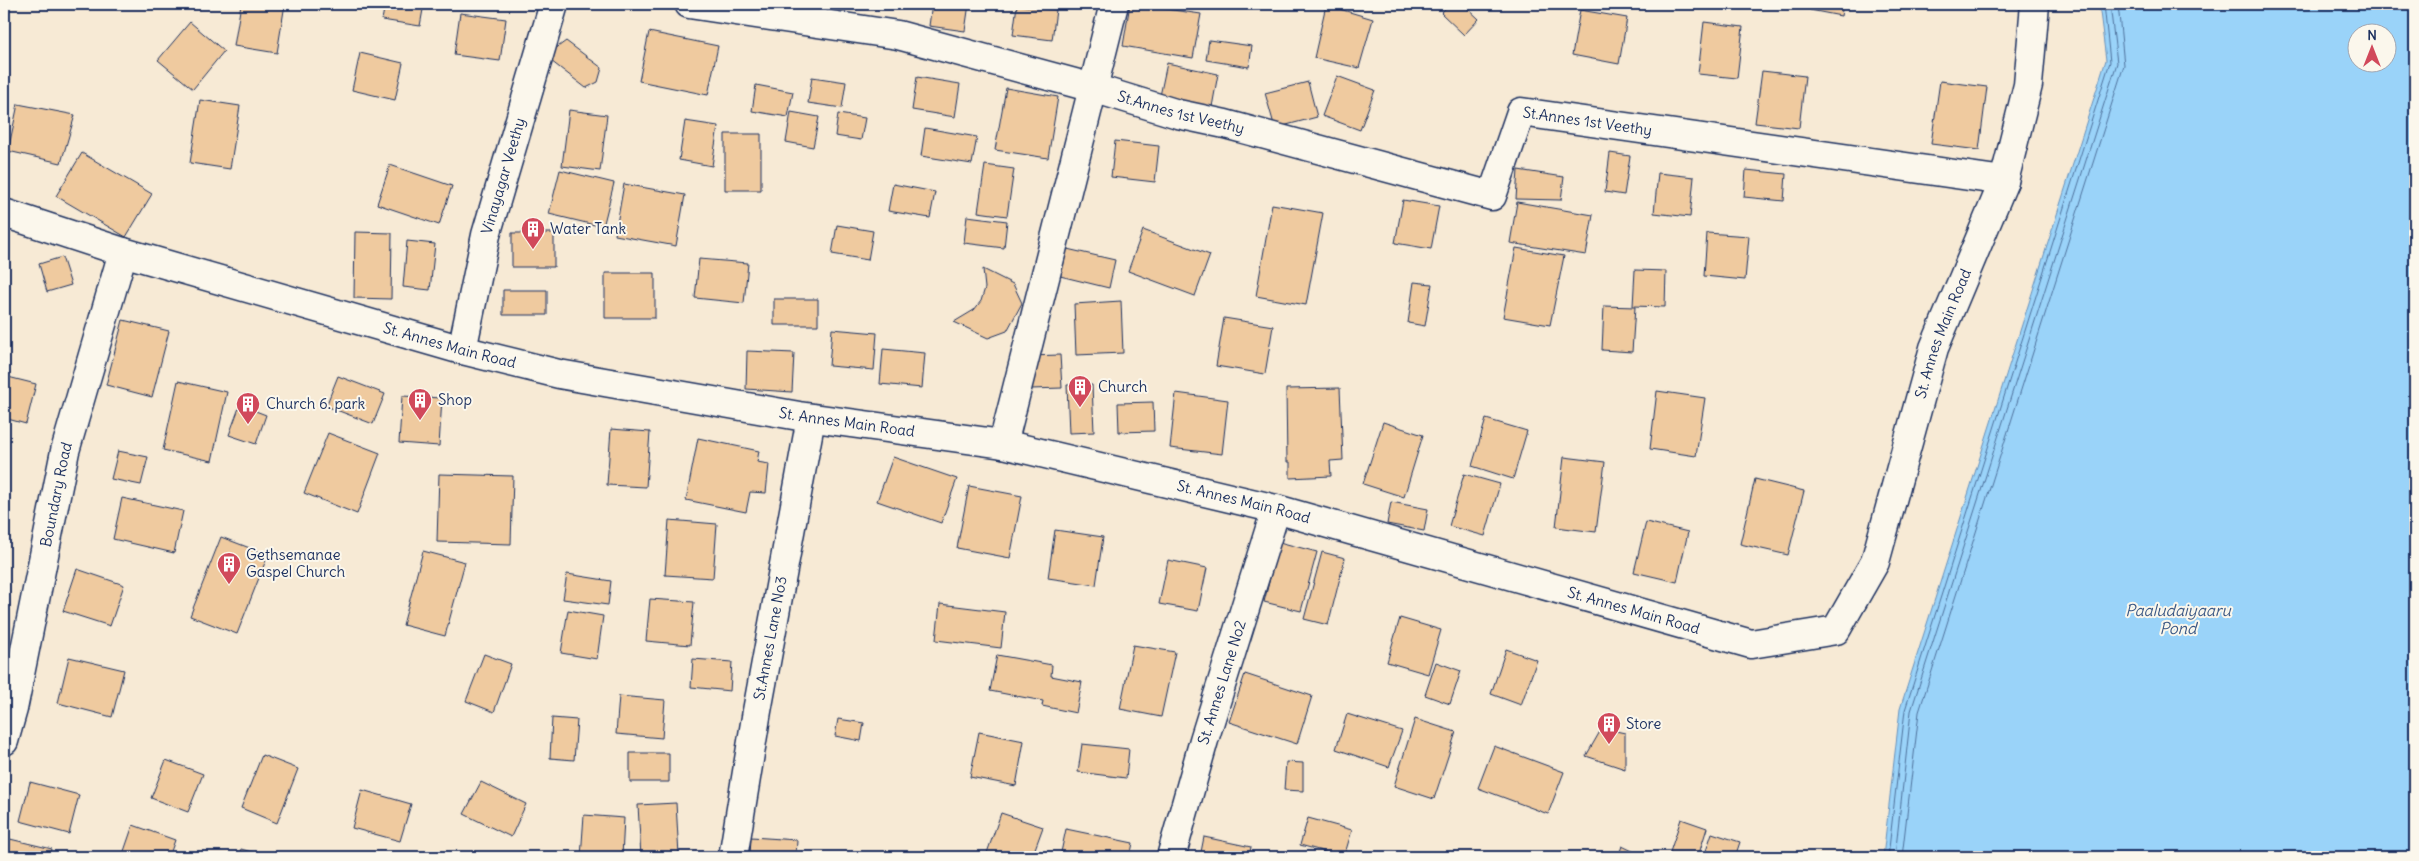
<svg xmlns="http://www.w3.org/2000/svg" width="2419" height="861" font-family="Delius,sans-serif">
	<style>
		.water { fill: #9ad3f9; stroke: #6791bb; fill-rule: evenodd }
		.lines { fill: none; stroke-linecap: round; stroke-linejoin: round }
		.shore { stroke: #4e719c; stroke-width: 1 }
		.building { fill: #efca9f; stroke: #1b2f5e }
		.minor-casing { stroke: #1b2f5e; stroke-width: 31 }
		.minor { stroke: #fbf7ec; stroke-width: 28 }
		.labels { text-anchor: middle; stroke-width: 4; stroke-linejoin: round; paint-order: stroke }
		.street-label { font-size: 15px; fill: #1b2f5e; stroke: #fbf7ec }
		.poi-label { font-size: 15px; fill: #1b2f5e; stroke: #fbf7ec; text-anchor: start }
		.water-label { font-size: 16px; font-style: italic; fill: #3b5885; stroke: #fbf7ec }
	</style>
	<rect width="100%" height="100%" fill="#f7ead5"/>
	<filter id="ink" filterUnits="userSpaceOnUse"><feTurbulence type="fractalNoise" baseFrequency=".02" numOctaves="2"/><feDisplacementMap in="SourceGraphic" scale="10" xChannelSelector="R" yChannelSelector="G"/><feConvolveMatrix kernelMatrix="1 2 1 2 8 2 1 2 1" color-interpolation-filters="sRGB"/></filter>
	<g filter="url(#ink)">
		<!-- water -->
		<path class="water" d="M2099,4h316v853h-532l17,-148 206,-649zM2356,32h30v30h-30z"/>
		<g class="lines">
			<!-- shore -->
			<path class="shore" d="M1888,857l17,-147 205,-648 -6,-58
				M1895,857l16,-146 206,-648 -7,-59
				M1902,857l17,-145 205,-647 -6,-61"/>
		</g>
		<!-- building -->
		<path class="building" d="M241,4h44l-8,49 -43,-7z
			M385,4h39l-4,22 -38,-6z
			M932,4h37l-4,27 -36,-5z
			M1130,4l71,10 -8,44 -70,-12z
			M1450,4h13l16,15 -15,16 -23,-22z
			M1761,4h24l-1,3z
			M1811,4h32l-2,12 -31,-6z
			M1017,5l39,5 -4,30 -39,-5z
			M1326,5l47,14 -14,49 -45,-10z
			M1580,10l47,8 -8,46 -47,-9z
			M460,13l46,6 -6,42 -46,-6z
			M190,22l34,29 -31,38 -35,-29z
			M1704,22l39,5 -6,51 -39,-4z
			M649,32l69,14 -10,49 -69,-14z
			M1209,40l43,6 -3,21 -43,-7z
			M566,41l36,27 -4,14 -12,6 -35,-27 4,-12z
			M360,53l43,10 -8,37 -43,-10z
			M1167,63l51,11 -6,33 -52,-11z
			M1762,71l43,5 -6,52 -44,-5z
			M1337,76l38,14 -15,40 -38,-14z
			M812,77l34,5 -4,26 -34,-5z
			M917,77l43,7 -5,33 -43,-7z
			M1940,81l47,6 -8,63 -48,-6z
			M1308,82l9,35 -42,11 -10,-35z
			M756,85l37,7 -5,25 -36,-6z
			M1006,88l52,9 -10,61 -53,-8z
			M200,100l40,6 -10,63 -40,-6z
			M18,104l57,11 -14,48 -53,-12z
			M569,110l38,5 -7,56 -38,-5z
			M791,112l28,5 -6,30 -27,-5z
			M838,114l27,4 -4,22 -26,-4z
			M685,121l33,5 -6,40 -33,-6z
			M925,128l52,9 -5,27 -51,-8z
			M725,134h36v56h-36z
			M1115,141l44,5 -4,36 -44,-5z
			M82,153l70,41 -26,43 -70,-41z
			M1610,153l20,3 -6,39 -19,-3z
			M390,165l62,21 -13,39 -62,-21z
			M985,165l29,4 -7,47 -29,-4z
			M560,170l54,13 -11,44 -54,-13z
			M1518,170l46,7 -3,23 -45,-1z
			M1746,170l40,4 -2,27 -40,-4z
			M1658,173l36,4 -4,40 -36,-4z
			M624,184l61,11 -9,51 -61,-11z
			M893,184l42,8 -5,26 -42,-7z
			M1403,200l36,6 -8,43 -36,-6z
			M1517,202l76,13 -7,40 -76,-12z
			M1272,204l51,9 -17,92 -50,-9z
			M967,216l40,5 -3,27 -40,-5z
			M837,225l36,6 -5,29 -36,-6z
			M1143,230l67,25 -15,41 -67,-25z
			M355,232l37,1 -1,66 -37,-1z
			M512,233h42v34h-42z
			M1707,233l42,3 -4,44 -41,-4z
			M407,241l28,3 -5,46 -27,-3z
			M1516,248l48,8 -14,69 -47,-8z
			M1067,249l48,11 -6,28 -49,-12z
			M62,257l9,28 -24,7 -8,-28z
			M699,259l49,4 -4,40 -49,-5z
			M983,269l30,15 9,19 -15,28 -19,7 -34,-16 20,-12 7,-9 4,-13z
			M1635,270l31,1 -1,36 -32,-1z
			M605,273h50v45h-50z
			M1414,282l18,2 -7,42 -17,-3z
			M503,290h44v25h-44z
			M774,299h44v26h-44z
			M1121,301l2,52 -47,2 -2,-51z
			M1604,306l31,1 -3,45 -30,-2z
			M1224,318l49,8 -8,48 -49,-8z
			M123,320l46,11 -17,66 -46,-12z
			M832,329l45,4 -3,37 -45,-4z
			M883,349l42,4 -3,35 -42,-4z
			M747,351l47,2 -2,39 -46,-3z
			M1060,355l2,33 -31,1 -2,-33z
			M4,376l32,8 -10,40 -22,-6z
			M338,376l47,18 -12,30 -47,-18z
			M178,381l49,11 -15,69 -49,-11z
			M1067,385h25l2,47 -25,1z
			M1340,388l3,72 -13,1 1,15 -41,2v-16h-3l-1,-73z
			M1657,391l48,7 -9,58 -46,-7z
			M1176,393l52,7 -6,54 -52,-6z
			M402,396l40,2 -3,48 -40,-3z
			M1153,402l1,29 -35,1 -1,-29z
			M240,405l26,10 -10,29 -27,-9z
			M1486,419l41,12 -14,48 -41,-13z
			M1383,422l40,13 -19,62 -41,-13z
			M611,429l39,3 -4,55 -39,-2z
			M328,433l52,20 -23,61 -53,-21z
			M698,438l61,13 -2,11 12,2 -3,29 -16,-1 -4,20 -60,-12z
			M118,451l30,6 -7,28 -30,-6z
			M893,457l64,22 -16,44 -64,-22z
			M1564,457l41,5 -9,70 -40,-5z
			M439,474l74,2 -2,68 -74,-2z
			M1464,474l36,10 -15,52 -36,-10z
			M1755,479l49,12 -16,64 -48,-11z
			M969,486l53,10 -12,62 -53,-10z
			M122,498l61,13 -9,42 -61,-14z
			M1391,502l37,7 -4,22 -37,-7z
			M669,520l48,4 -4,54 -48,-3z
			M1646,522l42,10 -11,50 -43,-10z
			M1055,530l48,7 -7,48 -48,-7z
			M221,537l47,18 -31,79 -47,-18z
			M1279,542l38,10 -16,59 -37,-9z
			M423,551l42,11 -20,74 -42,-11z
			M1322,552l23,6 -17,67 -24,-6z
			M1168,560l39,8 -9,43 -39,-7z
			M77,569l47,16 -14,41 -47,-15z
			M567,574l44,7 -3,24 -45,-6z
			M650,599l44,3 -4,43 -44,-4z
			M940,604l65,8 -4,36 -65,-8z
			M568,610l35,6 -6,43 -36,-6z
			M1400,618l41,12 -13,44 -41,-12z
			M1133,645l42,7 -14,65 -41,-8z
			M1506,649l31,11 -16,45 -30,-11z
			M484,654l27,10 -17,48 -28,-11z
			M997,655l55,10 -1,11 31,6 -6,31 -34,-7 1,-5 -53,-10z
			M69,657l55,13 -12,47 -54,-14z
			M693,659l39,3 -2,29 -39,-4z
			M1436,662l25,9 -11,33 -25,-9z
			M1245,674l67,22 -15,48 -68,-22z
			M619,696l46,4 -3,38 -46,-4z
			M1347,714l55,17 -13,36 -53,-18z
			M552,718l25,2 -3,40 -24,-2z
			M838,719l26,4 -3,18 -26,-5z
			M1415,719l41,13 -22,67 -40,-13z
			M1602,728l23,5v36l-39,-13z
			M979,732l45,9 -8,45 -46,-9z
			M1082,744l47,5 -3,29 -48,-6z
			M1494,746l70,26 -16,42 -70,-26z
			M630,753h39v29h-39z
			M262,755l36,14 -21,54 -36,-15z
			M166,760l37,14 -15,38 -37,-14z
			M1286,762l17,1v28l-19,-1z
			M30,782l49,13 -10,39 -49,-13z
			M481,782l45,22 -15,33 -47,-23z
			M362,790l49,14 -11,37 -48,-13z
			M676,803l3,53 -38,1 -3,-52z
			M1001,813l42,14 -11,30h-31l-14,-4z
			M584,815l40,3 -2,39h-41z
			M1308,818l44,12 -8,27 -44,-12z
			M1681,819l26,9 -9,29 -29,-2z
			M133,825l42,15 -6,17h-47z
			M1066,829l67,14 -3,14h-70z
			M1712,833l28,9 -5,15h-31z
			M751,837l46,3 -1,17h-46z
			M1204,837l47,10 -2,10h-49z
			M10,839l42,10 -2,8h-45z
			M1622,846l21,10v1h-25z
			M241,849l28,8h-31z"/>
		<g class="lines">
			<!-- minor casing -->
			<g class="minor-casing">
				<g id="minor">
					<path d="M689,4l209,31 195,53 -90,356"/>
					<path id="s1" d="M1114,4l-21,84 85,26 47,10 267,72 29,-84 483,69"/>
					<path id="s2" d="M4,213l119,39 339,98 97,24 240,42 204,28 273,65 475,135 85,-14 39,-68 59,-214 70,-167 24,-96 7,-81"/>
					<path id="s3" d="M462,350l24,-115 68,-231"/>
					<path id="s4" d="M4,741l9,-32 52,-258 58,-199"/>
					<path id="s5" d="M733,857l24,-146 54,-293"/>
					<path id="s6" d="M1171,857l33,-117 72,-231"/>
				</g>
			</g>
			<!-- minor -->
			<use href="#minor" class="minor"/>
		</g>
	</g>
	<!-- icons -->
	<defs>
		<g id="building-pin" transform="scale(1.25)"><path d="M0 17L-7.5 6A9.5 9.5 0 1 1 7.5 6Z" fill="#d1495b" stroke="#fbf7ec"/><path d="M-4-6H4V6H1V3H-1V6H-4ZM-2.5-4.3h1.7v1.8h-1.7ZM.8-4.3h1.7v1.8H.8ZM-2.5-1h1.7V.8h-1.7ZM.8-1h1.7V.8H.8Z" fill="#fff"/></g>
	</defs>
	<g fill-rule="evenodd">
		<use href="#building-pin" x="533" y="229"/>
		<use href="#building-pin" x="1080" y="387"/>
		<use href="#building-pin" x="420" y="400"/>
		<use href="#building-pin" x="248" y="404"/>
		<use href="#building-pin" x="229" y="564"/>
		<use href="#building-pin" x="1609" y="724"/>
	</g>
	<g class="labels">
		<!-- street labels -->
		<g class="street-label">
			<text dy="5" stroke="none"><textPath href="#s1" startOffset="178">St.Annes 1st Veethy</textPath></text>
			<text dy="5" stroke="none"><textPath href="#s1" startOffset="656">St.Annes 1st Veethy</textPath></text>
			<text dy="5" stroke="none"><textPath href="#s3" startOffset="179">Vinayagar Veethy</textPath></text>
			<text dy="5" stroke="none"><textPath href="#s2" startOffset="2205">St. Annes Main Road</textPath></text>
			<text dy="5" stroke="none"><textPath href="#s2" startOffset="465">St. Annes Main Road</textPath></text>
			<text dy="5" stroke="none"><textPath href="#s2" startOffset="870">St. Annes Main Road</textPath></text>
			<text dy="5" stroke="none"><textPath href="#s4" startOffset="252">Boundary Road</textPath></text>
			<text dy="5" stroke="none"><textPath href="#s2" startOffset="1275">St. Annes Main Road</textPath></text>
			<text dy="5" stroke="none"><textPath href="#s2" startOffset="1680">St. Annes Main Road</textPath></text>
			<text dy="5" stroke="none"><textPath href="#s5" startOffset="222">St.Annes Lane No3</textPath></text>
			<text dy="5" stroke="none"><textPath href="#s6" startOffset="182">St. Annes Lane No2</textPath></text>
		</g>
		<!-- poi labels -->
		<g class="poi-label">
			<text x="550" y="234">Water Tank</text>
			<text x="1098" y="392">Church</text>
			<text x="438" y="405">Shop</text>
			<text x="266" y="409">Church 6. park</text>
			<text x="246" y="560">Gethsemanae<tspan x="246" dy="17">Gaspel Church</tspan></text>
			<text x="1626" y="729">Store</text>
		</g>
		<!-- water labels -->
		<g class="water-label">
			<text x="2178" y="616">Paaludaiyaaru<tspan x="2178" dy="18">Pond</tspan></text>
		</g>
	</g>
	<!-- margin -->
	<rect width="2419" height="861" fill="none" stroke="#fbf7ec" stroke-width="20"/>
	<rect x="10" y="10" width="2399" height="841" fill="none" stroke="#1b2f5e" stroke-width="2" filter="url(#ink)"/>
	<!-- north arrow -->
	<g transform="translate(2372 48)"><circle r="24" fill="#fbf7ec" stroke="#a1a7b3"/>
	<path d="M0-4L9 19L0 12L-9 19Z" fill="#d1495b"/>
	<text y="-8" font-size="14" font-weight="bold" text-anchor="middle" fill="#1b2f5e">N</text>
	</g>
</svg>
